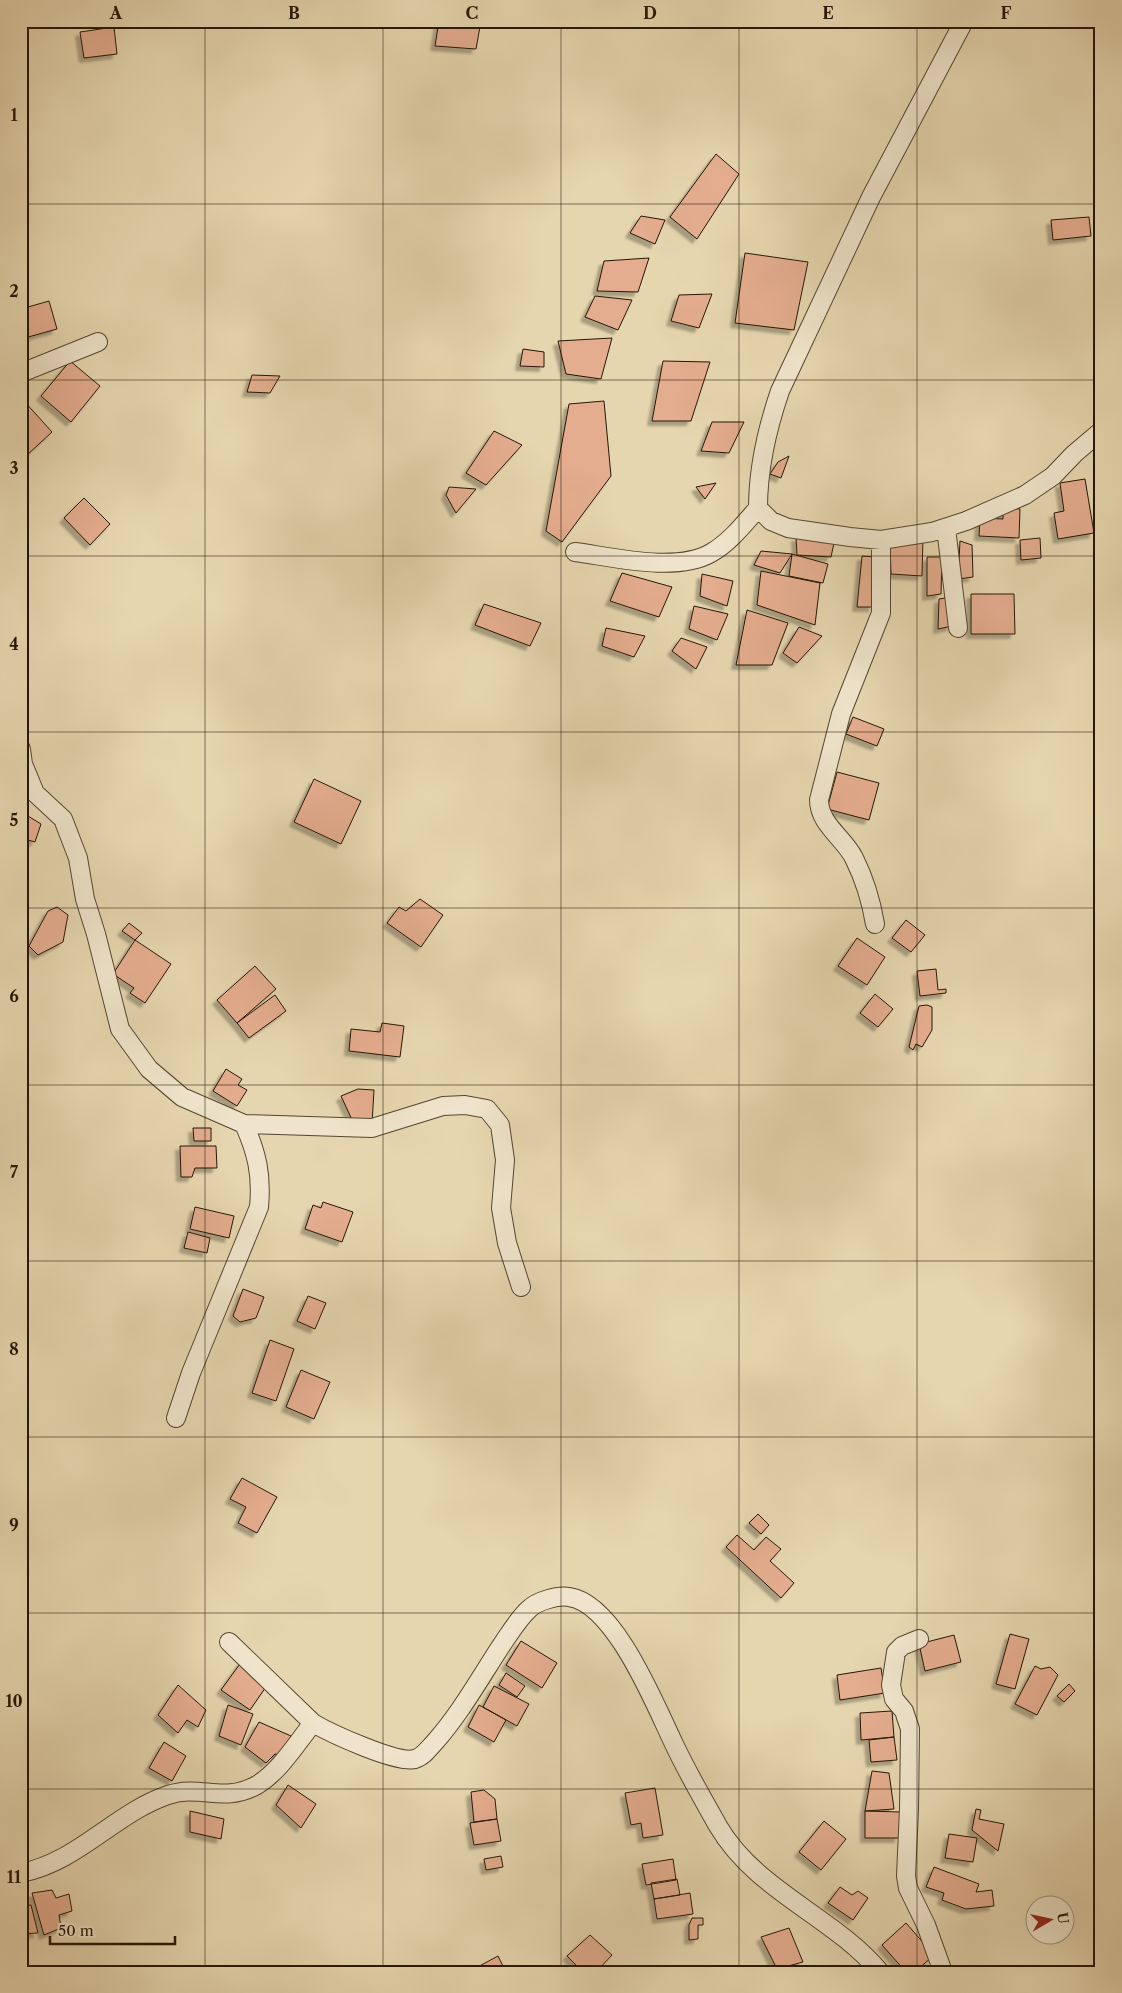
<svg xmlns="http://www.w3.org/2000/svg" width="1122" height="1993" font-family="'Libre Caslon Text',serif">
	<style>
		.building { fill: #e4ad8f; stroke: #251606; filter: url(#shadow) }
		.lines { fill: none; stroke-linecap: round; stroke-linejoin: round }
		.minor-casing { stroke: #554630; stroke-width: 20 }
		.minor { stroke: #efe4cb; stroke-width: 18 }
		.grid { fill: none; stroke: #251606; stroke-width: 1; stroke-opacity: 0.55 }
		.neatline { fill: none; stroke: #251606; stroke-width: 2 }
		.grid-label { font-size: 16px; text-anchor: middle; font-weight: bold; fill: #251606 }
	</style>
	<defs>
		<filter id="shadow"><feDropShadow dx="-4.5" dy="4.5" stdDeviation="1" flood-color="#0004"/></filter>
	</defs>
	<rect width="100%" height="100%" fill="#e6d6af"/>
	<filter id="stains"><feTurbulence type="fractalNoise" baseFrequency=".004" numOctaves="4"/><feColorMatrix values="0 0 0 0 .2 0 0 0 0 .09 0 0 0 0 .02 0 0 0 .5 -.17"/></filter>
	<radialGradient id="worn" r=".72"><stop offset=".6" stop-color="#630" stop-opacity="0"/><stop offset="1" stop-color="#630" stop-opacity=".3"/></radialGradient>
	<!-- building -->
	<path class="building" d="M439,21h42l-5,28 -41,-3z
		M114,27l3,27 -33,4 -4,-26z
		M716,154l23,20 -42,65 -27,-22z
		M641,216l24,4 -10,24 -25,-11z
		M1089,217l2,19 -38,4 -2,-20z
		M745,253l63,9 -14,68 -59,-7z
		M649,258l-11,34 -41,-1 7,-30z
		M712,294l-13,34 -28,-7 8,-26z
		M595,296l37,4 -14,30 -33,-13z
		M49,301l8,28 -36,10v-30z
		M612,338l-11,41 -35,-5 -8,-33z
		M523,349l21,3v15l-24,-1z
		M70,361l30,25 -29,36 -30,-26z
		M663,361l47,1 -19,59h-39z
		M252,375l28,1 -10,17 -23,-1z
		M24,401l28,31 -26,24 -5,-6v-46z
		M604,401l7,75 -49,66 -16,-11 23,-127z
		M712,422h32l-15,31 -28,-2z
		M494,431l28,14 -36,40 -20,-12z
		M789,456l-8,22 -11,-4 8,-12z
		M1085,479l9,54 -36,6 -4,-26 10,-2 -4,-28z
		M716,483l-11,16 -9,-12z
		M449,487l27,2 -20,24 -10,-18z
		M84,498l26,26 -20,21 -26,-27z
		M1003,508l17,1 -1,29 -40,-2 1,-18 23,1z
		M796,537l39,1 -4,19 -34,-2z
		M923,538l-1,38 -31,-2 -1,-32z
		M1040,538l1,20 -20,2 -1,-20z
		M960,541l12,4 1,32 -15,2z
		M761,551l31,3 -12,19 -26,-8z
		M792,554l36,10 -5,19 -34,-7z
		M862,556l13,1 -2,50h-16z
		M927,557h15l-1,37 -14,2z
		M761,571l59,12 -5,42 -58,-20z
		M622,573l50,14 -13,30 -49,-16z
		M702,574l31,7 -6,25 -27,-10z
		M971,594h43l1,40h-44z
		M951,597l1,29 -14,3 1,-30z
		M484,604l57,19 -11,23 -55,-21z
		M694,606l34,8 -11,26 -28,-11z
		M747,610l41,13 -16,42h-36z
		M799,627l23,9 -25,27 -14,-10z
		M606,628l39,8 -11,21 -32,-11z
		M681,638l26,9 -11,22 -24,-18z
		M853,717l31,12 -7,17 -31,-12z
		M837,772l42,11 -10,37 -42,-11z
		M314,779l47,22 -20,43 -47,-22z
		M28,816l13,8 -6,18 -14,-4v-12z
		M420,899l23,16 -22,32 -34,-24 12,-16 7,4z
		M57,907l11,8 -5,27 -25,13 -9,-9 19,-35z
		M906,920l19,15 -14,17 -19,-14z
		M129,923l13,10 -7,7 -13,-9z
		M857,938l28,19 -18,28 -29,-19z
		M135,940l36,24 -26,39 -15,-10 4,-5 -21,-14z
		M255,966l21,23 -39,34 -20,-23z
		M936,969l2,21 8,-1v4l-26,3 -3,-25z
		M875,994l18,15 -15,18 -18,-14z
		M275,995l11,16 -37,27 -12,-15z
		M927,1005l5,2v23l-10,17 -6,-3 -3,6 -4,-3 10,-41z
		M382,1023l22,3 -4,31 -51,-6 2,-22 29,3z
		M226,1069l16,10 -4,6 9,5 -10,16 -24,-15z
		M358,1089l16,1 -2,34 -19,-2 -12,-26z
		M193,1128h18v13h-17z
		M180,1146h36l1,22h-22l-3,9h-11z
		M323,1202l30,10 -11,30 -37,-13 8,-24 8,3z
		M195,1207l39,9 -5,22 -39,-9z
		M188,1232l22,6 -3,15 -23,-5z
		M243,1289l21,8 -8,21 -16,4 -7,-6z
		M308,1296l18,7 -11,26 -18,-8z
		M270,1340l24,9 -18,52 -24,-8z
		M301,1370l29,12 -16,37 -28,-12z
		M242,1478l35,19 -20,36 -19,-10 8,-16 -16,-8z
		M758,1514l11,11 -8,9 -12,-11z
		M737,1535l17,15 12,-13 15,12 -11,12 24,22 -13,15 -55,-51z
		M1010,1634l19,5 -14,50 -19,-5z
		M954,1635l7,27 -36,9 -6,-27z
		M521,1641l36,22 -15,25 -36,-23z
		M242,1661l28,20 -20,29 -29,-20z
		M1035,1666l6,3 9,-2 8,8 -21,40 -22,-11z
		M881,1668l4,25 -45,7 -3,-25z
		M506,1673l19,13 -8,11 -18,-12z
		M1069,1684l6,7 -11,11 -7,-6z
		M178,1685l28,25 -8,17 -11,-7 -9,13 -20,-18z
		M494,1686l35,18 -12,22 -34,-19z
		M228,1705l25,9 -12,31 -22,-9z
		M479,1705l27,15 -12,22 -26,-15z
		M892,1711l2,26 -33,3 -1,-27z
		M259,1722l32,14 -9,19 -7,-1 -9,9 -21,-16z
		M894,1737l3,23 -26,2 -2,-22z
		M164,1742l22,14 -14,25 -23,-13z
		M872,1771l17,2 5,36 -29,2z
		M288,1785l28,19 -15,24 -25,-23z
		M655,1788l8,47 -20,3 -2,-15 -10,2 -6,-32z
		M484,1790l11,9 2,20 -23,3 -3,-30z
		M976,1809l5,1 -2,9 25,5 -6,27 -26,-21z
		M190,1811l34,8 -3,20 -31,-7z
		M865,1811l35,1 -1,26h-34z
		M497,1819l4,22 -27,4 -4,-22z
		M824,1821l22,18 -25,31 -22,-18z
		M949,1834l28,4 -4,24 -28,-4z
		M501,1856l2,11 -17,3 -2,-11z
		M673,1859l3,21 -30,5 -4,-21z
		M934,1867l45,17 -3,8 16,-2 2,16 -28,3 -24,-9 2,-7 -18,-6z
		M677,1879l3,16 -26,4 -3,-16z
		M840,1887l12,8 6,-4 10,7 -15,22 -25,-17z
		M52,1890l4,8 13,-4 3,17 -13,4 2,13 -17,7 -12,-42z
		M690,1893l3,21 -36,5 -3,-20z
		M31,1905l7,28 -17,1v-27z
		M692,1918h11v7h-5v14l-9,1v-15z
		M906,1923l28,32 -19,17h-9l-24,-27z
		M789,1928l14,34 -26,7 -16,-32z
		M590,1935l22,20 -16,17h-13l-16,-16z
		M498,1956l8,16h-34v-2z"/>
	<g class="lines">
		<!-- minor casing -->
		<g class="minor-casing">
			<path id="minor" d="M964,21l-93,176 -91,194c-13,38 -22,76 -22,117l13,13 17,7 62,9 31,3 51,-8 34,-11 59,-26 28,-19 21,-22 27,-23
				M21,373l77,-31
				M946,528l12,100
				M575,552c38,5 101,21 136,1 19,-11 33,-29 47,-45
				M21,749l2,15 12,29 28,26 15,39 7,41 11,35 24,95 29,40 33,28 62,27 128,4 71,-22 22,-1 22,4 13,16 5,35 -4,48 6,35 14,44
				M875,924c-4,-24 -10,-44 -21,-66 -10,-20 -35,-34 -35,-58l22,-86 40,-101v-73
				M176,1418l15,-45 68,-166c3,-32 -2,-54 -15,-83
				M919,1639l-17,7 -6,6 -5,33 3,14 10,12 6,18 -1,80 -3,67 2,12 18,37 17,47
				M229,1642l84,81
				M21,1873c57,-11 94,-60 147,-78 33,-11 55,9 89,-10 23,-14 39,-41 56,-62 17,10 84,41 102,36 8,-2 14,-11 19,-16 26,-29 46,-65 67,-97 9,-13 17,-27 28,-37 8,-8 29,-14 40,-12 46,6 87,110 105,147 13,28 29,55 44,82 38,65 115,90 162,146"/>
		</g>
		<!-- minor -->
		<use href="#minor" class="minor"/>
	</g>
	<!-- grid -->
	<path class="grid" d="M205,21v1951M383,21v1951M561,21v1951M739,21v1951M917,21v1951M21,204h1080M21,380h1080M21,556h1080M21,732h1080M21,908h1080M21,1085h1080M21,1261h1080M21,1437h1080M21,1613h1080M21,1789h1080"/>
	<!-- margin -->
	<rect width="1122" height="1993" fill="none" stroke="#e6d6af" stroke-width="55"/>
	<!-- north arrow -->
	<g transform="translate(1050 1920) rotate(81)"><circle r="24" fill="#efe4cb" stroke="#9e927c"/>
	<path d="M0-4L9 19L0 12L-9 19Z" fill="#8f2418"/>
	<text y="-8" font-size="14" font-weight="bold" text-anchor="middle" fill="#251606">U</text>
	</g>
	<!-- scale -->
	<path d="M50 1936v8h125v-8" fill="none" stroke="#251606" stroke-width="2.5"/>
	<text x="58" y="1936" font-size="15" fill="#251606" stroke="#efe4cb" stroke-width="4" paint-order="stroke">50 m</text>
	<rect x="28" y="28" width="1066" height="1938" class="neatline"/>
	<g class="grid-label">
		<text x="116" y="19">A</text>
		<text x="294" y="19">B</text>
		<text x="472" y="19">C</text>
		<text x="650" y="19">D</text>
		<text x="828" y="19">E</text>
		<text x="1006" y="19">F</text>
		<text x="14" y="121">1</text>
		<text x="14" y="297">2</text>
		<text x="14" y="474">3</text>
		<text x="14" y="650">4</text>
		<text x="14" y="826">5</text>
		<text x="14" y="1002">6</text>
		<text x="14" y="1178">7</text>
		<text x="14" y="1355">8</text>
		<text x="14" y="1531">9</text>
		<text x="14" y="1707">10</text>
		<text x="14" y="1883">11</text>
	</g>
	<rect width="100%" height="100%" filter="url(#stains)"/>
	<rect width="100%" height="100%" fill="url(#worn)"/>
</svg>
